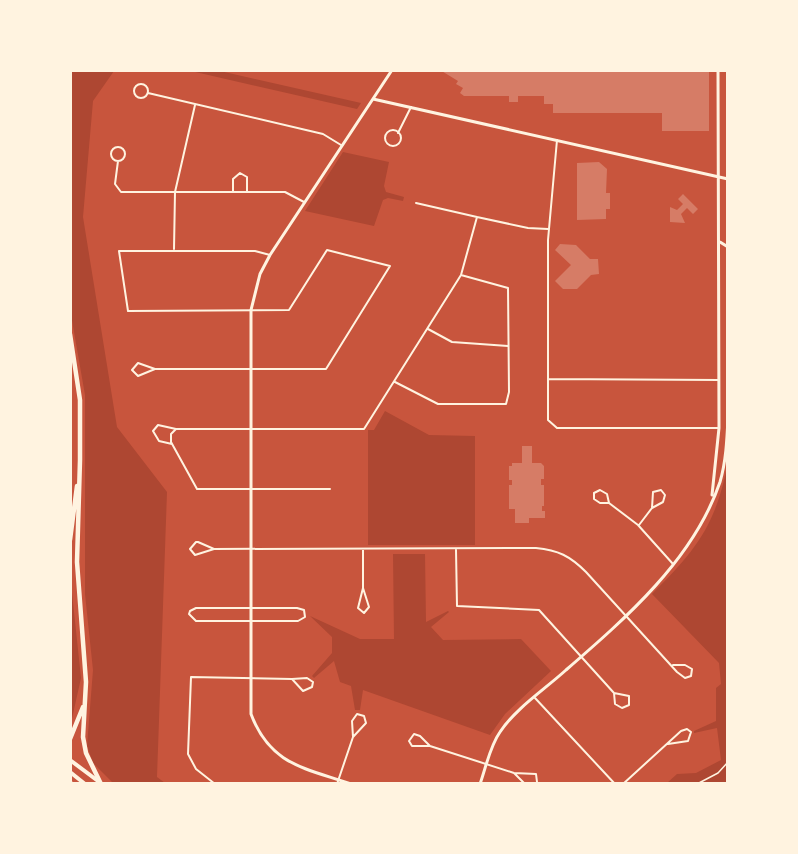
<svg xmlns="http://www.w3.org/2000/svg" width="798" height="854" font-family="'Asap Condensed',sans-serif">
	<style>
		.green { fill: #ae4732 }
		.building { fill: #d67c66 }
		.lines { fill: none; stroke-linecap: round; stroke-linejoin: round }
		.path { stroke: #fff3e0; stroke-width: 1.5 }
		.minor { stroke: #fff3e0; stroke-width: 2 }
		.tertiary { stroke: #fff3e0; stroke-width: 3 }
		.primary { stroke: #fff3e0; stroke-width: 4 }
		.motorway { stroke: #fff3e0; stroke-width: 4.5 }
	</style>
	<rect width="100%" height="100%" fill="#c8553d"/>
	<!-- green -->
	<path class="green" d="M70,71h44l-21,30 -10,116 34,210 50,65 -10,285 8,6h-52l-20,-20 -6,-17 6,-76 -8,-76v-199l-15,-86z
		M191,71h29l141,32 -4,6z
		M343,152l46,10 -5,24 2,6 18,5 -1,4 -15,-3 -5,2 -9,26 -69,-15z
		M385,411l44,24 46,1v109h-107v-115h6z
		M727,467v316h-60l10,-9 19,-1 25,-13 -4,-32 -23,5v-2l22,-10v-33l5,-4 -2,-21 -67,-69c42,-42 63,-67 75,-127z
		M71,549l1,44 9,85 -10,45z
		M393,554h32l1,68 22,-11 1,1 -18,15 12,13 78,-1 30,32 -46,43 -15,21 -127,-45 -3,20h-5l-4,-24 -11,-4 -6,-21 -20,17 -2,-2 20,-23v-16l-22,-21 50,23h34z"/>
	<!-- building -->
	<path class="building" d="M440,70h269v61h-47v-18h-109v-9h-9v-8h-26v6h-9v-6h-45l-4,-3 3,-5 -7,-4 2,-3z
		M599,162l8,7 -1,24h4v16h-4v10l-29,1v-57z
		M683,194l15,15 -5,5 -6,-6 -6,6 4,9 -15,-1v-15l7,3 6,-6 -5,-5z
		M560,244l16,1 14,14h8l1,15 -8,1 -14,14h-14l-8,-8 16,-16 -16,-15z
		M522,446h10v17h9l3,3v13h-3v6h3v21h-2v5h3v7h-16v5h-14v-14h-6v-24h3v-5h-3v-14h3v-3h10z"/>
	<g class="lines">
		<!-- path -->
		<path class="path" d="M697,784l21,-11 10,-11"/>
		<!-- minor -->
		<path class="minor" d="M134 91a7 7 0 1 1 14 0a7 7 0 1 1-14 0Z
			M148,93l175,41 18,11
			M385 138a8 8 0 1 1 16 0a8 8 0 1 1-16 0Z
			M398,133l13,-26
			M557,140l-9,100v180l9,8h162
			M111 154a7 7 0 1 1 14 0a7 7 0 1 1-14 0Z
			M118,161l-3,23 6,8h164l19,10
			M233,191v-12l7,-6 7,4v14
			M416,203l61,14
			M174,249l1,-57 20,-87
			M428,329l24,13 56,4
			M155,369l-17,7 -6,-6 6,-7 17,6h171l64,-103 -63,-16 -38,60 -161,1 -9,-60h136l15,4
			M548,379l171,1
			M395,382l43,22h68l3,-12 -1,-104 -47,-13
			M172,444l-13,-3 -6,-10 5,-6 18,4
			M330,489h-133l-26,-47v-8l5,-5h188l97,-154 16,-58 51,11 20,1
			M609,503l-2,-9 -7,-4 -6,3v6l6,4h9l29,22 35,39
			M639,525l13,-17 11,-6 2,-7 -4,-5 -8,2 -1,16
			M196,542h2l16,7 -19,6 -5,-6z
			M214,549l322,-1c22,2 34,8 50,24l91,100 8,6 6,-2 1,-7 -7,-4h-12
			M363,549v39
			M456,550l1,56 82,4 75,83 1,11 7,4 7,-3v-9l-15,-3
			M363,588l6,19 -5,6 -6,-5z
			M196,608h101l7,2 1,7 -7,4h-102l-7,-7 1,-3z
			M292,679l15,-1 6,4 -1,5 -9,4z
			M535,698l80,86
			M357,714l7,2 2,7 -13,14 -1,-16z
			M414,734l6,2 10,10h-18l-3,-5z
			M430,746l84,27 22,1 1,8 -3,2
			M514,773l11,11
			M215,784l-19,-15 -8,-15 3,-77 101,2
			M337,784l16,-47
			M623,784l58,-53 6,-2 4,3 -3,9 -20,3"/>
		<!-- tertiary -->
		<path class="tertiary" d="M373,99l355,80
			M720,242l8,5
			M712,495l7,-67 -1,-358
			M351,784c-46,-16 -81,-19 -100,-70v-404l9,-36 10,-19 122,-185
			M480,784c6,-17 10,-38 20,-52 16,-24 44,-42 66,-62 60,-52 128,-111 154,-188 6,-20 7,-43 8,-64"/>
		<!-- primary -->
		<path class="primary" d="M70,760l32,24
			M70,772l15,12"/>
		<!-- motorway -->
		<path class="motorway" d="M70,334l10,66v60
			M80,460l-3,102 9,120 -3,55 3,16 14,29
			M70,540l7,-54
			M70,739l13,-32
			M70,783l2,1"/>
	</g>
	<!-- border -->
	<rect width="798" height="854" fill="none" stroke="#fff3e0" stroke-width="144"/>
</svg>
